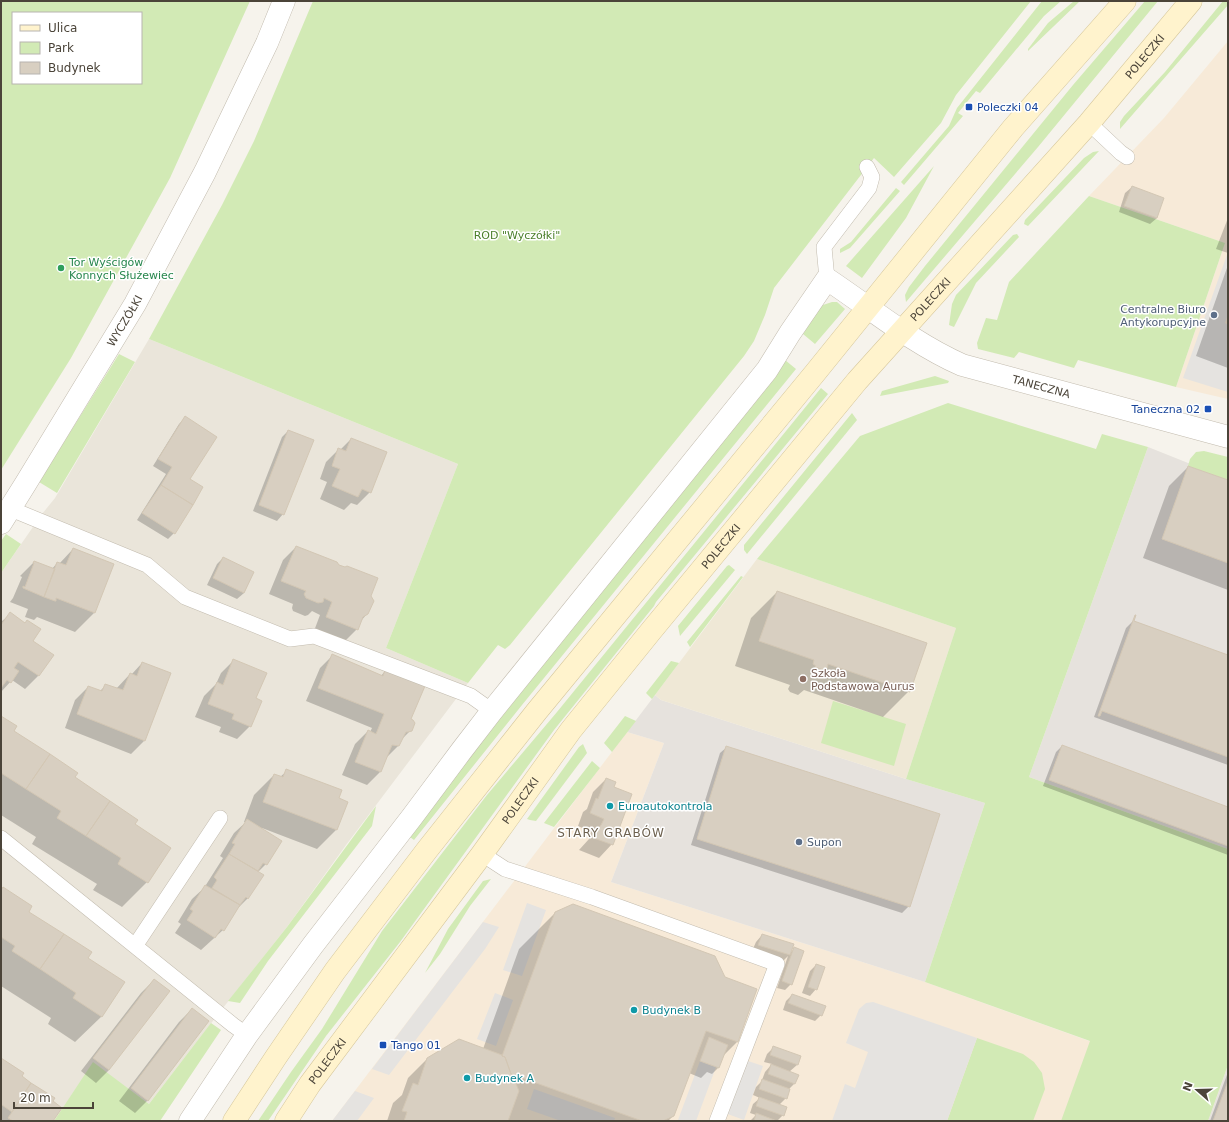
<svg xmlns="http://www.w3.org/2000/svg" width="1229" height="1122" font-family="'DejaVu Sans',sans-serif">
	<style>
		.residential { fill: #eae5da }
		.commercial { fill: #f7ead8 }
		.industrial { fill: #e6e2dd }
		.education { fill: #efe8d6 }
		.green { fill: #d2eab5; fill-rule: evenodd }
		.parking { fill: #e5e3e0 }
		.shadow { fill: #0003 }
		.building { fill: #d8cfc1; stroke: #d3c7b4 }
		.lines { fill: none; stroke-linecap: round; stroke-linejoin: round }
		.service-casing { stroke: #c2bbae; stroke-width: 16 }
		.minor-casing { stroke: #c2bbae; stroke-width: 23 }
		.secondary-casing { stroke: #d6c79b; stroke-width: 23 }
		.service { stroke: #fff; stroke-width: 15 }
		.minor { stroke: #fff; stroke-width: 22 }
		.secondary { stroke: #fff3cd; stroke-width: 22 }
		.transit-dot { fill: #1a4fb4; stroke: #fff; stroke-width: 1.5 }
		.leisure-dot { fill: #2e9e5b; stroke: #fff; stroke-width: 1.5 }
		.service-dot { fill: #5c6f8a; stroke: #fff; stroke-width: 1.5 }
		.education-dot { fill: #8d6e63; stroke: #fff; stroke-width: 1.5 }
		.culture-dot { fill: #0f9aa8; stroke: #fff; stroke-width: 1.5 }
		.labels { text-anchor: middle; stroke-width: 3; stroke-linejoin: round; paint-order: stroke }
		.street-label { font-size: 11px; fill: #4b4439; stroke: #fff }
		.transit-label { font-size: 11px; fill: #164399; stroke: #fff; text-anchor: start }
		.park-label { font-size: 11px; fill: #4a7f2a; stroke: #fff }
		.leisure-label { font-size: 11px; fill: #27864d; stroke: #fff; text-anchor: start }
		.service-label { font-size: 11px; fill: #4e5e75; stroke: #fff; text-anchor: end }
		.education-label { font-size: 11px; fill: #785e54; stroke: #fff; text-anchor: start }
		.culture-label { font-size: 11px; fill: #0d838f; stroke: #fff; text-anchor: start }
		.neighbourhood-label { font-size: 12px; letter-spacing: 1px; fill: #6e6250; stroke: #fff }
	</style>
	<rect width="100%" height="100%" fill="#f6f3ec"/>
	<!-- residential -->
	<path class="residential" d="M149,339l309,125 -72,184 82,35 -122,162 -59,82 -68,86 -70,91 -56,-41 -39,58h-53v-548l41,-59 13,-16z"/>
	<!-- commercial -->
	<path class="commercial" d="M1228,41v358l-52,-12 49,-144 -136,-47 75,-78z
		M627,732l37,11 -53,139 314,100 295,106 -12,33h-876z"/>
	<!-- industrial -->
	<path class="industrial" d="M1148,447l40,16 14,-3 26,7v382l-199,-72z
		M655,695l6,5 245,79 79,24 -60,179 -314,-100 53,-139 -37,-11z
		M1228,1065v56h-20l12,-33z"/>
	<!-- education -->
	<path class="education" d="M757,559l199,69 -50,151 -245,-79 -6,-5z"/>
	<!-- green -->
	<path class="green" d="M1,1h249l-80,177 -99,180 -70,112zM13,13h128v70h-128z
		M313,1h718l-75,94 -15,28 -47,54 -20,-19 -100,130 -9,27 -11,26 -10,15 -234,289 -5,4 -7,-4 -30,38 -82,-35 72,-184 -309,-125 73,-134 32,-64z
		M1042,1h19l-17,15 -64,77 -4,-2 -18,22 5,3 -59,69 -3,-3 48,-56 8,-18z
		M1074,1h6l-52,50v-2l20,-26z
		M1145,1h13l-120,146 -132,155 -1,-7 4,-8 16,-21 148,-181z
		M1223,1h5v4l-108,124v-7l4,-6 41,-44z
		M1099,151l-71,75 -4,-2 1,-4 59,-62 9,-6z
		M934,166l-28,52 -44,60 -16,-12z
		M896,188l4,3 -50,57 -10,5v-4l11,-7z
		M1089,196l136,47 -49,144 -98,-27 -4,8 -55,-16 -5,6 -36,-9 -1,-6 9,-25 11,2 12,-38z
		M1017,234l2,3 -43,46 -22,44 -5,-2 3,-21 4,-9 57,-60z
		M832,302h5l8,7 -30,35 -12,-10 15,-24 5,-5z
		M119,354l16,8 -78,131 -18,-11z
		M785,360l11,9 -274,336 -108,135 -7,-5 101,-133z
		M935,376l14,5 -1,2 -68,13 2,-5z
		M821,388l7,6 -172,208 -2,4 -100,124 -154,212 -74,94 -58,85h-10l33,-49 31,-43 60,-98 105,-136 70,-83z
		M948,403l148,46 6,-15 46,13 -119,330 199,72v216l-20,56h-147l29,-80 -165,-59 60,-179 -79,-24 50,-151 -199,-69 103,-123z
		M852,413l5,7 -110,134 -3,-4v-5z
		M1204,451l24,6v23l-40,-14 2,-7 6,-7z
		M6,534l15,10 -20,29v-32z
		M729,565l6,5 -55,66 -2,-10 49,-60z
		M741,576l2,1 -53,70 -3,-5z
		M671,661l8,2 -27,36 -6,-6z
		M833,701l73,23 -12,42 -73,-23z
		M625,716l11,5 -24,31 -8,-9z
		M583,744l4,9 -51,68 -6,-1 -3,-1 52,-72z
		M592,761l8,7 -46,59 -10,-4z
		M376,806l-4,20 -104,135 -28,42 -12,-2 59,-74z
		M491,879l-21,27 -30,48 -15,19 23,-44 35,-48z
		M211,1023l10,7 -61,91h-106l39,-59 56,42z
		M977,1038l46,16 11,8 8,11 3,16 -12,32h-86z"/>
	<!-- parking -->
	<path class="parking" d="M1228,252v62l-3,9 3,2v67l-45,-14z
		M527,903l19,7 -24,66 -19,-6z
		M483,922l16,5 -14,22 -96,126 -17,-6z
		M495,993l18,7 -17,46 -19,-7z
		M873,1002l104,36 -30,83h-115l13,-37 10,4 13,-36 -22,-9 13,-34 7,-6z
		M745,1060l18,6 -19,54 -19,-7z
		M700,1061l16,6 -20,54h-14l-4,-1z
		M534,1089l81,29 -1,3h-53l-34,-12z
		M355,1091l19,7 -17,23h-25z"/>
	<!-- shadow -->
	<path class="shadow" d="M1132,187l25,31 -7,6 -31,-12 6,-19z
		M1228,218v35l-12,-4z
		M1228,265v103l-32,-12z
		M185,418l-11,115 -6,6 -31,-19 29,-46 -13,-8 26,-42z
		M288,431l-5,83 -6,7 -24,-10 29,-74z
		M351,439l19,53 -13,13 -6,-2 -7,7 -24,-11 7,-17 -7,-3 6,-17 13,-13 1,1z
		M1188,467l40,14v109l-85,-32 26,-72z
		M296,547l74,49 -3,18 -7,8 -3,7 -13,13 -30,-11 6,-16 -8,-4 -4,4 -3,1 -12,-5 -1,-3 1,-4 -24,-10 14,-34z
		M73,549l21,64 -19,19 -38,-15 -3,3 -9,-3 3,-8 -18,-7 3,-4 9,-21 -2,-1 14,-14 18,7 5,-6 2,1z
		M223,558l30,15 -9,20 -7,6 -30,-14 10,-21z
		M777,592l132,99 -26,26 -79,-27 -6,5 -8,-3 -2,-3 2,-4 -55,-19 16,-48z
		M10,614l15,10 7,17 20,14 -14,21 -13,13 -13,-9 -11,12v-70z
		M1133,621l95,35v109l-134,-48 32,-89z
		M333,655l48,21 4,-5 25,48 1,11 -10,10 -2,5 -13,13 -6,14 -13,13 -25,-10 13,-31 13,-13 2,1 2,-4 -66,-27 14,-33z
		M234,660l21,39 -5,27 -13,13 -18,-7 2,-5 -26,-10 9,-21 12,-12 5,-11z
		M142,663l28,11 -26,67 -13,13 -66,-26 10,-28 13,-13 12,4 6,-6 10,4 14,-15 1,1z
		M1,717l12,14 120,94 14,57 -25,25 -29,-17 4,-6 -65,-40 4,-7 -35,-22z
		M1062,746l166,62v47l-185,-69 13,-34z
		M727,747l182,159 -7,7 -211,-68 29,-92z
		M287,771l50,28v30l-20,20 -55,-21 4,36 -8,8 -10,26 -11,11 -14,21 -22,20 -26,-17 6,-9 -3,-2 14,-23 12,-11 19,-30 -3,-2 14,-23 12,-11h-2l10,-27 20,-20 6,2z
		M606,779l7,9 -1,56 -13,14 -20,-8 10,-11 2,-7 -13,-6 5,-14 4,-3 6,-17z
		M1,887l29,19 -3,6 60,46 36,24 -22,35 -26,25 -27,-18 3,-6 -50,-32z
		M555,913l201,77 -19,52 -15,15 -4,11 -6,6 -5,-2 -6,6 -12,-5 -16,43 -5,5h-281l6,-18 9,-8 6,-17 20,-20 55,-9 36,-100z
		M762,935l28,18 5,-5 -4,36 -6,6 -8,-2 11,-32 -5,5 -31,-10 4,-9z
		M816,965v24l-6,7 -8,-3 8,-22z
		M154,980l-45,90 -13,13 -15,-12 60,-78z
		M792,995l29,20 -6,6 -32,-11 3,-9z
		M192,1009l-44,91 -13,13 -16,-12 60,-79z
		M774,1047l26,10 -3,8 -8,7 6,11 -6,6 -3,9 -7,7 4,10 -6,6h-27l6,-6 -6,-2 3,-9 7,-6 -7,-3 3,-8 7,-7h-1l3,-8 7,-8 -8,-2 3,-8z
		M1,1060l50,42 1,19h-51z
		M1228,1072v49h-18z"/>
	<!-- building -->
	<path class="building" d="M1132,186l32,12 -7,20 -33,-12z
		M185,416l32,21 -27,42 13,8 -10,18 -32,-20 11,-18 -14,-8z
		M288,430l26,10 -30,75 -25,-10z
		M351,438l36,14 -16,41 -9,-4 -4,8 -26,-11 8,-17 -8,-3 6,-18 8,3z
		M1188,466l40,14v83l-66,-24z
		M161,485l32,20 -18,29 -33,-21z
		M296,546l41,16 2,3 6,2 2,-1 31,12 -7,18 3,5 -6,13 -5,3 -5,13 -32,-13 6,-15 -8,-4 -1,4 -5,1 -12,-5 -2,-4 2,-3 -25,-10z
		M73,548l41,16 -19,49 -39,-15v3h-1l-11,-4 13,-35 9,3z
		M223,557l31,15 -10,21 -31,-15z
		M34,561l21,8 -11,28 -21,-9v-2l2,1 9,-24h-1z
		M777,591l150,52 -17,49 -82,-28 -1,4 -3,2 -9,-3 1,-1 -3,-2 1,-4 -55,-19z
		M10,612l15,11 2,-3 14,9 -8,12 21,14 -15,21 -21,-14 -4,6 5,3 -8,12 -4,-3 -6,8v-63z
		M1135,615h1l-2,6 94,34v102l-126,-46 -2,5h-2z
		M332,654l51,22 2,-6 40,16 -14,33 2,1 2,3 -3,8 -4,1h-2l-7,14 -7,-1 -11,27 -26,-10 13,-32 8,4 8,-20 -66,-26z
		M233,659l34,14 -11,25 6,3 -11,26 -19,-8 2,-5 -26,-10 9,-22 6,3z
		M142,662l29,11 -26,68 -68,-27 11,-28 14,5 3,-7 18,6 7,-17 7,3z
		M1,716l16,10 -3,5 36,23 -24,35 -25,-16z
		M1062,745l166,62v39l-179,-66z
		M726,746l214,68 -30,93 -213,-68z
		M50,754l28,19 -3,4 35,24 -24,35 -29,-18 4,-7 -35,-22z
		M286,769l56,21 -3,8 9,4 -11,28 -74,-28 11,-28 9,3z
		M606,778l10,4 -2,5 18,7 -19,51 -22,-8 10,-12 3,-6 -14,-6 6,-15 2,1z
		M110,801l28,19 -3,4 36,24 -23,35 -30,-19 3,-6 -35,-22z
		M247,819l35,22 -15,24 -4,-2 -5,8 -29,-17 6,-10 -3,-1z
		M229,854l35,21 -16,24 -2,-2 -6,8 -28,-17 5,-8 -3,-3z
		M205,885l35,20 -16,26 -3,-2 -6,9 -28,-18 6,-9 -3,-2z
		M3,887l29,19 -3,6 35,22 -24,35 -28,-18 3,-5 -14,-9v-47z
		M573,904l142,52 10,21 32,12 -19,53 -32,-11 -32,85 -11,5h-21l-131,-47 -6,-17 -3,-1 53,-144z
		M64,934l28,18 -4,6 37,24 -23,35 -29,-19 3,-5 -36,-24z
		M762,934l32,10 -4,11 -32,-10z
		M794,947l10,4 -12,34 -10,-4z
		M816,964l9,3 -8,23 -9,-3z
		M154,979l16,12 -61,79 -16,-12z
		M792,994l34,12 -4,10 -34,-13z
		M192,1008l17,13 -61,80 -17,-13z
		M709,1037l19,8 -9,23 -19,-7z
		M459,1039l43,16v1l3,1 6,17h1l7,17 -11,30h-104l3,-9 -5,-1 11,-28 5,2 9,-27z
		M773,1046l28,10 -3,9 -28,-10z
		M1,1058l23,15 -2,3 9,7 -19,29 -10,-7 -1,2z
		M771,1064l28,11 -4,9 -27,-10z
		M762,1079l28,10 -3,10 -28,-10z
		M1228,1081v40h-15z
		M31,1083l24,15 -2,3 9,7 -9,13h-40l-5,-3z
		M759,1097l28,10 -3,9 -28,-10z
		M756,1113l21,8h-23z"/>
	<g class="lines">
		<!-- service casing -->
		<g class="service-casing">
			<path id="service" d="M1089,123l32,30 6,4
				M827,279l-3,-32 45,-59 3,-11 -5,-10
				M11,509l136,56 38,32 105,42 24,-3 157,60 21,15
				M1,838l232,187 14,10
				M482,854l23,15 87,28 185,67 -60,157
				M135,946l85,-128"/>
		</g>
		<!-- minor casing -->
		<g class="minor-casing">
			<g id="minor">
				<path id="s1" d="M1,523l25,-40 109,-179 70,-132 62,-129 17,-42"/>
				<path id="s2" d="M190,1121l57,-86 66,-90 99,-128 50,-67 30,-39 275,-341 23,-37 37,-54c45,30 87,65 135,86l266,72"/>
			</g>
		</g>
		<!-- secondary casing -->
		<g class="secondary-casing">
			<g id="secondary">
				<path d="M234,1121l42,-64 59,-86 92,-121 110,-139 278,-338 198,-245 112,-127"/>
				<path id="s3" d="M286,1121l24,-37 172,-230 89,-124 80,-99 206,-250 232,-258 102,-122"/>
			</g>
		</g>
		<!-- service -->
		<use href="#service" class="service"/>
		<!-- minor -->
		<use href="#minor" class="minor"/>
		<!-- secondary -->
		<use href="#secondary" class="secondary"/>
	</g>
	<!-- markers -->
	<g class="transit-dot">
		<rect x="965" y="103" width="8" height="8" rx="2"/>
		<rect x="1204" y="405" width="8" height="8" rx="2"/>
		<rect x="379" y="1041" width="8" height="8" rx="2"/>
	</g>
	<circle class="leisure-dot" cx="61" cy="268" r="4"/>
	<g class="service-dot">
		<circle cx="1214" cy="315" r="4"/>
		<circle cx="799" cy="842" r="4"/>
	</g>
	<circle class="education-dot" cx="803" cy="679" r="4"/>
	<g class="culture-dot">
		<circle cx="610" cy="806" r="4"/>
		<circle cx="634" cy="1010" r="4"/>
		<circle cx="467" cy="1078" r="4"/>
	</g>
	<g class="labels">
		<!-- street labels -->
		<g class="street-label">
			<text dy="4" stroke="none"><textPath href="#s3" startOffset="1369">POLECZKI</textPath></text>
			<text dy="4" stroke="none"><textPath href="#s3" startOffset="1045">POLECZKI</textPath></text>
			<text dy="4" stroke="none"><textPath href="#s1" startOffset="237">WYCZÓŁKI</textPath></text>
			<text dy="4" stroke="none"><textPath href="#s2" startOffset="1299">TANECZNA</textPath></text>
			<text dy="4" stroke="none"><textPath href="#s3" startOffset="721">POLECZKI</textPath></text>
			<text dy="4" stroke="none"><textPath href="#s3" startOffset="397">POLECZKI</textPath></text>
			<text dy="4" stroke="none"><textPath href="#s3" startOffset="73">POLECZKI</textPath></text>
		</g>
		<!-- transit labels -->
		<g class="transit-label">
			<text x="977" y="111">Poleczki 04</text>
			<text x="1200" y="413" text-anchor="end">Taneczna 02</text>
			<text x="391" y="1049">Tango 01</text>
		</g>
		<!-- park labels -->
		<g class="park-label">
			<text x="517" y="239">ROD "Wyczółki"</text>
		</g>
		<!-- leisure labels -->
		<g class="leisure-label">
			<text x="69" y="266">Tor Wyścigów<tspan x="69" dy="13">Konnych Służewiec</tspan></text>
		</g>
		<!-- service labels -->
		<g class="service-label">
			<text x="1206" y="313">Centralne Biuro<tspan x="1206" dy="13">Antykorupcyjne</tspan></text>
			<text x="807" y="846" text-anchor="start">Supon</text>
		</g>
		<!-- education labels -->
		<g class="education-label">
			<text x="811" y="677">Szkoła<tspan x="811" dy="13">Podstawowa Aurus</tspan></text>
		</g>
		<!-- culture labels -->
		<g class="culture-label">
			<text x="618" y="810">Euroautokontrola</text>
			<text x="642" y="1014">Budynek B</text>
			<text x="475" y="1082">Budynek A</text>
		</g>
		<!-- neighbourhood labels -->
		<g class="neighbourhood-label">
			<text x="611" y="837">STARY GRABÓW</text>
		</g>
	</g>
	<!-- border -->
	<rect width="1229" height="1122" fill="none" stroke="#4b4439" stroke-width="4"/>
	<!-- legend -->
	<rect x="12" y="12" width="130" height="72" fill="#ffffff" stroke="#b7b4b0"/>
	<rect x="20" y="25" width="20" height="6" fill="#fff3cd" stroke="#b7b4b0"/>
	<text x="48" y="32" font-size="12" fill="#4b4439">Ulica</text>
	<rect x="20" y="42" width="20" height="12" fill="#d2eab5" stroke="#b7b4b0"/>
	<text x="48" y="52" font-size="12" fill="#4b4439">Park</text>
	<rect x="20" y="62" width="20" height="12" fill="#d8cfc1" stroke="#b7b4b0"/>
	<text x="48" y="72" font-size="12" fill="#4b4439">Budynek</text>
	<!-- north arrow -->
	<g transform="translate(1197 1090) rotate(290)" stroke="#ffffff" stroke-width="3" paint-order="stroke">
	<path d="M0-3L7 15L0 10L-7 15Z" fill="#4b4439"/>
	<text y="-6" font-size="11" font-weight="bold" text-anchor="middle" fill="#4b4439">N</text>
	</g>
	<!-- scale -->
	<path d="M14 1102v6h79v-6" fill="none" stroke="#4b4439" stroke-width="2"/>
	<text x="20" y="1102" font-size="12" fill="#4b4439" stroke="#ffffff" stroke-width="3" paint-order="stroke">20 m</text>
</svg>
